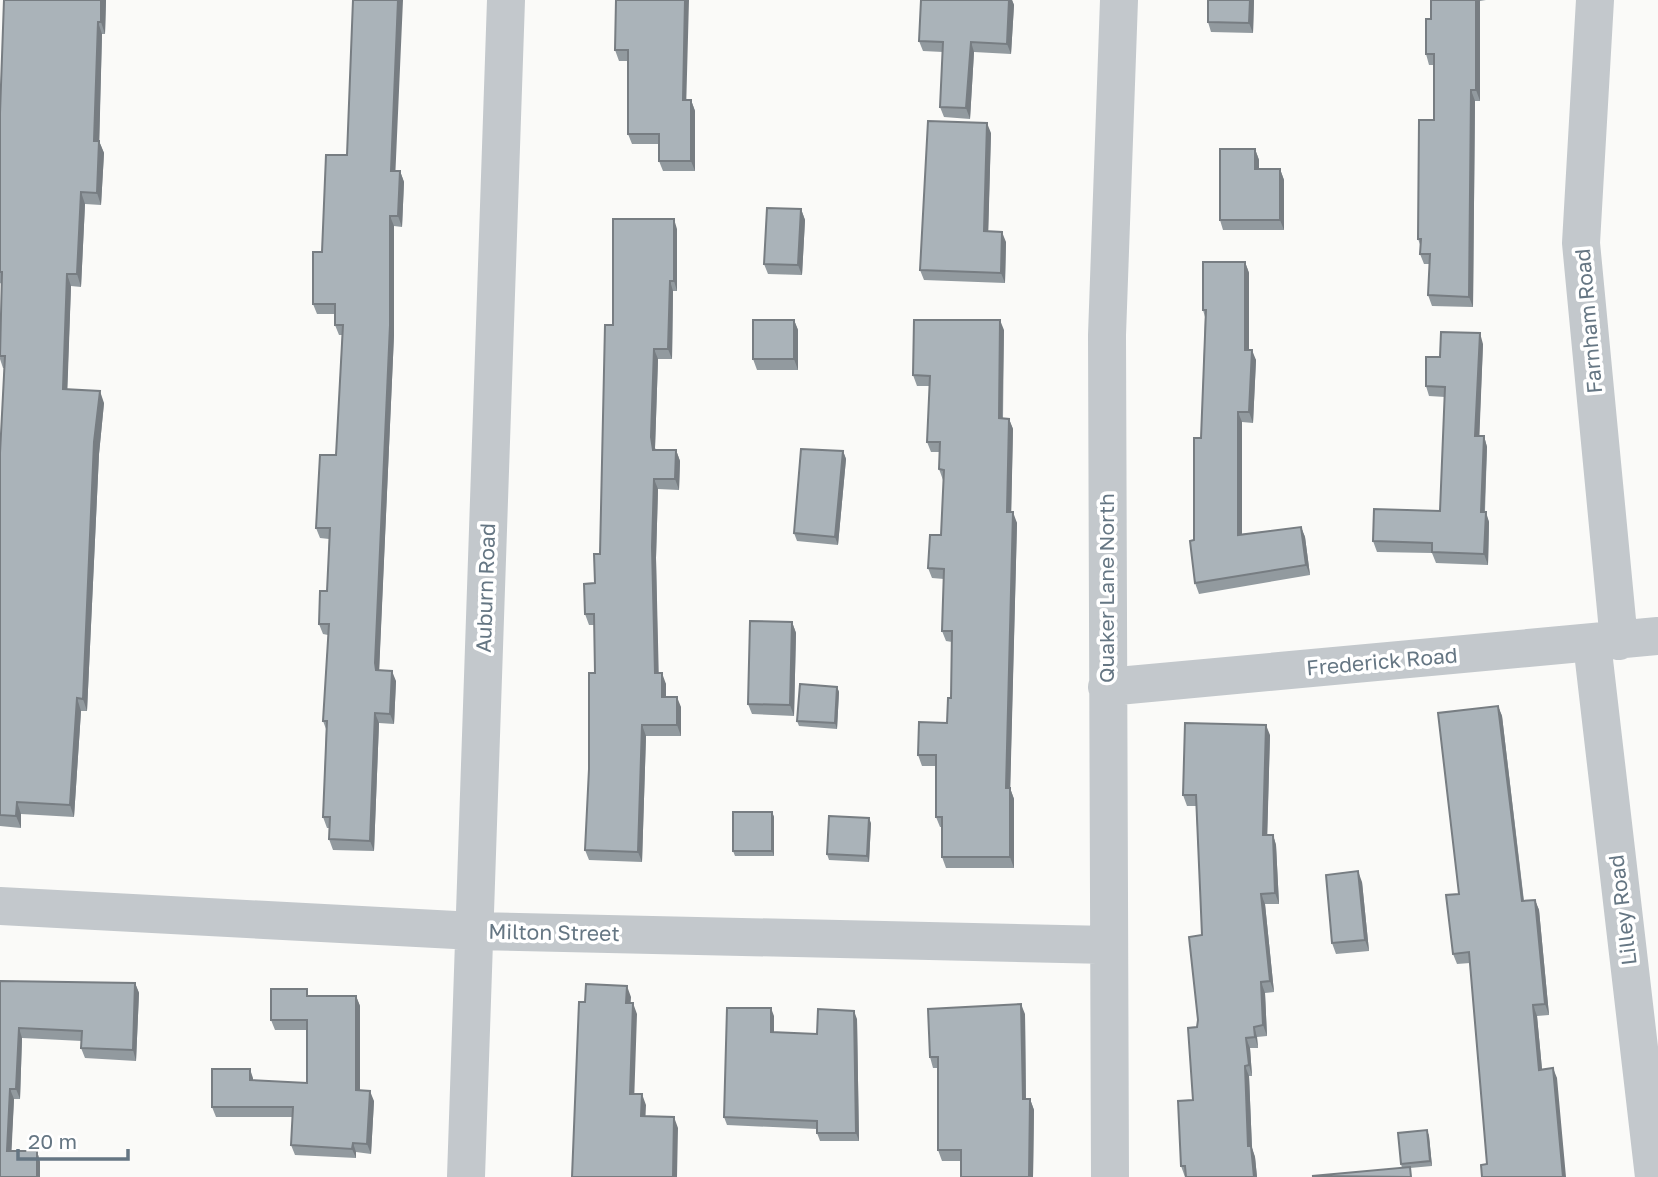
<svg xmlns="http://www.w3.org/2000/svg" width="1658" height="1177" font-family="'Golos Text',sans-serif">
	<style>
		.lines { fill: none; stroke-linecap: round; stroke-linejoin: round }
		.minor { stroke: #c3c8cc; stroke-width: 38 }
		.wall { fill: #929a9f }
		.shaded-wall { fill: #777d82 }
		.building { fill: #aab3b9; stroke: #777d82; stroke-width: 2 }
		.labels { text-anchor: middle; stroke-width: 7; stroke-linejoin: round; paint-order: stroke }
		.street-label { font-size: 21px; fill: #657683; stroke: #fff }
	</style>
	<rect width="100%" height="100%" fill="#fafaf8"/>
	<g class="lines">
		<!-- minor -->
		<path class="minor" d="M1595,0l-14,243 38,398
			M1592,643l62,534
			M1107,687l551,-51
			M0,906l474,25 635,14
			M466,1177l40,-1177
			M1110,1177l-3,-842 12,-335"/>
	</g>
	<!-- wall -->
	<path class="wall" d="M4,0h102l-1,34h-3l-3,107 5,12 -3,52 -16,-1 -4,83 -10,-1 -4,103 37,14 -5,51 -12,257h-6l-7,106 -53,-3v14l-21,-2v-373l4,-85h-1l-3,-9 2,-75 -2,-1v-170z
		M616,0l71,100h4l4,11v60h-32l-4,-10v-17h-27l-4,-10v-73h-9l-4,-11z
		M921,0h91l2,5 -3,49 -37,-2 -4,67 -26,-2 -4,-10 3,-55 -20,-1 -4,-10z
		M1254,0l-1,33 -42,-1 -3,-10z
		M1431,0h55l-6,1v100h-5l-2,206 -41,-1 -4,-11 2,-31h-6l-4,-10 1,-7 -3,-8 16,-119v-55h-5l-3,-11 5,-35z
		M991,133l-3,98 18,11 -1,41 -81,-3 -4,-10z
		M1255,149l4,11v9h21l4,11v50h-61l-3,-10z
		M396,171h4l4,11 -2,45 -8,-1v109l-15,335 17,11 -2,43 -15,-1 -5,128 -41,-1 -4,-11 1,-11h-3l-4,-11 3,-88 -3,-8 5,-86 -5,-1 -4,-10 8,-33 2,-52 -9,-1 -4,-10 20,-73 6,-120h-3l-4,-10v-11h-18l-4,-10 9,-52z
		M801,209l4,11 -3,55 -34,-1 -4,-10z
		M677,229v62h-4l-1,68h-14l-3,89 1,2h20l4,11 -1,29 -21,-1 -2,69 2,115 8,11v13l15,10v29h-35l-4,126 -53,-2 -4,-10 10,-177 -1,-48h-5l-4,-11 10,-31 5,-29 13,-229z
		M1245,262l4,11v77l7,10 -3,63 -11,-1v112l59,-7 4,10 5,38 -111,19 -4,-11 -1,-43 7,-102 4,-121 -2,-7z
		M794,320l4,10v40h-41l-4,-11z
		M1004,330l-1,89h6l4,10 -2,83 6,11 -7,265 4,11v69h-68l-4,-11v-30h-2l-4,-10v-51h-14l-4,-11 29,-32 4,-25 1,-56 -6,-1 -4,-10 2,-52 -12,-1 -4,-10 13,-33 3,-55h-1l-4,-11v-17h-8l-4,-10 3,-56h-13l-4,-11z
		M1483,344l-4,92h5l3,11 -2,65 4,10 -1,43 -52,-2 -4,-10 -55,-1 -4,-11 67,-30 5,-114 -16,-1 -3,-10 14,-29z
		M843,451l3,8 -8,86 -41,-4 -3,-8z
		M792,622l4,11 -2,83 -42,-2 -4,-10z
		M837,687l2,5 -2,37 -38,-3 -2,-5z
		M1498,706l4,10 22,185 11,-1 4,10 10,105 -12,1 5,53 15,9 -70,86 -17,-201 -13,1 -4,-10 6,-60z
		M1270,735l-3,100h6l3,10 3,59h-14l9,88 -9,1 2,43 -10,1 1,11h-8l2,28h-3l3,72 3,9 2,20h-72l-4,-11 12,-66 9,-165 -6,-129h-9l-4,-11z
		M772,812l2,5v39h-39l-2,-5z
		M871,823l-2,39 -40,-2 -2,-6z
		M1362,882l7,69 -33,3 -4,-11z
		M0,981l135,2 4,10 -3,68 -51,-3 -4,-10 1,-7 -60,-3 -2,61h-6l-3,52h26l3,11v15h-40z
		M309,996h47l4,10v85l14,10 -3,53 -15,-2v6l-61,-3 -4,-10 2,-28h-77l-4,-10 41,-29v2l54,3v-53h-32l-4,-10z
		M1025,1014l1,85h4l4,11 -1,67h-72v-16h-19l-4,-11v-82h-5l-3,-11z
		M774,1016v17l43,1 40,-15 2,122h-39l-3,-8v-4l-90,-4 -3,-8z
		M1427,1130l2,6 3,30 -22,2h-8l-1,-4z"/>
	<!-- shaded-wall -->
	<path class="shaded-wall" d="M101,0h5l-1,34 -4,-12z
		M398,0h5l-8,181 -4,-10z
		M685,0h4l-3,111 -3,-11z
		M1009,0h3l2,5 -3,49 -4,-10z
		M1250,0h4l-1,33 -4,-10z
		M1476,0h4v101l-4,-11z
		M98,22l4,12 -3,119 -5,-12z
		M971,42l3,10 -4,67 -4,-11z
		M1471,90l4,11 -2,206 -4,-10z
		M691,100l4,11v60l-4,-10z
		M987,123l4,10 -3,108 -4,-10z
		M99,141l5,12 -3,52 -4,-12z
		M1255,149l4,11v20l-4,-11z
		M1280,169l4,11v50l-4,-10z
		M400,171l4,11 -2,45 -4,-11z
		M81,192l4,12 -4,83 -4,-13z
		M801,209l4,11 -3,55 -4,-10z
		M390,216l4,10v109l-15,339 -3,-4 -1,-7z
		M674,219l3,10v62l-3,-10z
		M1002,232l4,10 -1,41 -4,-10z
		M1245,262l4,11v87l-4,-10z
		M67,274l4,12 -4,115 -4,-12z
		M670,281l3,10 -1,68 -4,-10z
		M794,320l4,10v40l-4,-11z
		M1000,320l4,10 -2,99 -3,-11z
		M1480,333l3,11 -4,102 -4,-10z
		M654,349l4,10 -3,89 2,12 -4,-10 -2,-13z
		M1252,350l4,10 -3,63 -4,-11z
		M100,391l4,12 -5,51 -12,257 -4,-12 11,-257z
		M1238,412l4,10v123l-4,-10z
		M1009,419l4,10 -2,94 -4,-11z
		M1484,436l3,11 -3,75 -3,-10z
		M676,450l4,11 -1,29 -4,-11z
		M843,451l3,8 -8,86 -3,-8z
		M654,479l4,10 -2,69 3,126 -4,-11 -3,-126z
		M1013,512l4,11 -7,276 -4,-11z
		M1486,512l3,10 -1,43 -4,-11z
		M1301,527l4,10 5,38 -4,-10z
		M792,622l4,11 -2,83 -4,-11z
		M392,671l4,10 -2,43 -4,-10z
		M662,673l4,11v23l-4,-10z
		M837,687l2,5 -2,37 -2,-6z
		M677,697l4,10v29l-4,-11z
		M77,698l4,13 -7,106 -4,-12z
		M1498,706l4,10 23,196 -3,-11z
		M375,713l4,10 -5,128 -4,-10z
		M642,725l4,11 -4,126 -4,-10z
		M1266,725l4,10 -3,110 -4,-10z
		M1010,788l4,11v69l-4,-11z
		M17,802l4,12v14l-5,-12z
		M772,812l2,5v39l-2,-5z
		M869,818l2,5 -2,39 -2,-6z
		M1273,835l3,10 3,59 -4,-11z
		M1358,871l4,11 7,69 -4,-11z
		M1261,894l4,10 9,88 -4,-11z
		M1535,900l4,10 10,105 -4,-11z
		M1261,982l4,11 2,43 -4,-11z
		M135,983l4,10 -3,68 -3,-11z
		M627,986l4,11 -1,17 -4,-11z
		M356,996l4,10v94l-4,-10z
		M633,1003l4,11 -3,90 -4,-10z
		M1021,1004l4,10 1,96 -3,-11z
		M1533,1005l4,11 6,64 -4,-10z
		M771,1008l3,8v25l-3,-9z
		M854,1011l3,8 2,122 -3,-8z
		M1254,1027l3,10 1,11 -3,-11z
		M19,1028l3,10 -2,61 -4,-10z
		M1246,1038l4,10 2,28 -3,-11z
		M1245,1066l4,10 3,72 3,9 2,20h-3l-6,-31z
		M1553,1068l4,10 9,99h-3z
		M250,1069l3,9v12l-3,-10z
		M10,1089l4,10 -3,63 -4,-11z
		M370,1091l4,10 -3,53 -4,-10z
		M642,1094l4,11 -1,22 -4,-11z
		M1030,1099l4,11 -1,67h-4z
		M674,1117l4,11 -1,49h-4z
		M1427,1130l2,6 3,30 -2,-5z
		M353,1143l3,9v6l-4,-9z
		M37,1151l3,11v15h-3z"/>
	<!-- building -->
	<path class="building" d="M4,0h97v22h-3l-4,119h5l-2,52 -16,-1 -4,82h-10l-4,115 37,2 -6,51 -11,257 -6,-1 -7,107 -53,-3 -1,14 -16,-1v-362l5,-97h-5l2,-84h-2v-159z
		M353,0h45l-7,171h9l-2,45h-8v109l-15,338 1,7 16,1 -2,43 -15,-1 -5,128 -41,-2 1,-22h-7l4,-96h-4l6,-97h-10l1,-33h7l3,-63h-14l4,-73h16l7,-130h-8v-21h-22v-52h9l4,-97h21z
		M616,0h69l-2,100h8v61h-32v-27h-31v-84h-13z
		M921,0h88l-2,44 -36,-2 -5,66 -26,-1 3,-65 -24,-1z
		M1208,0h42l-1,23 -41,-1z
		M1431,0h45v90h-5l-2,207 -41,-2 2,-41h-10l1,-15h-3l1,-119h15v-66h-8v-35h5z
		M928,121l59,2 -3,108 18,1 -1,41 -81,-3z
		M1220,149h35v20h25v51h-60z
		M767,208l34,1 -3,56 -34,-1z
		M613,219h61v62h-4l-2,68h-14l-3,88 2,13h23l-1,29h-21l-2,68 3,126h7v24h15v28h-35l-4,127 -53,-2 4,-81v-96h6l-1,-59h-9l-1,-30 11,-1 -1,-29h6l5,-229h8z
		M1203,262h42v88h7l-3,62h-11v123l63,-8 5,38 -111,18 -5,-42 4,-1v-102h7l5,-128h-3z
		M753,320h41v39h-41z
		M914,320h86l-1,98 10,1 -2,93h6l-7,276h4v69h-68v-40h-6v-62h-18l1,-33 28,1 1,-25h3l1,-67h-10l2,-62 -16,-1 2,-33h11l3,-65 -5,-1 1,-27h-13l3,-66 -17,-1z
		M1441,332l39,1 -5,103h9l-3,76h5l-2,42 -52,-2v-9l-59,-2 1,-32 66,2 5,-124 -19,-1v-29h14z
		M801,449l42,2 -8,86 -41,-4z
		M750,621l42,1 -2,83 -42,-1z
		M800,684l37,3 -2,36 -38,-2z
		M1498,706l24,195 13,-1 10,104 -12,1 6,65 14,-2 10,109h-81l-1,-12 6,-1 -18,-212 -16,2 -7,-59 13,-1 -21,-181z
		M1185,723l81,2 -3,110h10l2,58 -14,1 9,87 -9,1 2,43 -9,2 1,10 -9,1 3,27 -4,1 3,80h3l3,31h-68l-1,-11h-4l-3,-65 15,-1 -5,-72 9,-1 1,-7 -9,-83 13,-2 -6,-140h-13z
		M733,812h39v39h-39z
		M829,816l40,2 -2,38 -40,-2z
		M1358,871l7,69 -33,3 -6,-68z
		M0,981l135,2 -2,67 -52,-2 1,-17 -63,-3 -3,61h-6l-3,62h30v26h-37z
		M586,984l41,2 -1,17h7l-3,91h12l-1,22 33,1 -1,60h-101l7,-175h6z
		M271,989h36v7h49v94l14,1 -3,53 -14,-1 -1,6 -61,-4 2,-38h-81v-38h38v11l57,3v-63h-36z
		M1021,1004l2,95h7l-1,78h-68v-27h-23v-93h-8l-2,-48z
		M727,1008h44v24l46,2 1,-25 36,2 2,122h-39v-12l-93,-4z
		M1427,1130l3,31 -29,3 -3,-31z
		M1410,1167l1,10 -99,-1z"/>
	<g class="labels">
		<!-- street labels -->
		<g class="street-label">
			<text transform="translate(1589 321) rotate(-95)" y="7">Farnham Road</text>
			<text transform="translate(486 588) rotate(-88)" y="7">Auburn Road</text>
			<text transform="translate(1107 588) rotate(-90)" y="7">Quaker Lane North</text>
			<text transform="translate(1382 662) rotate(-5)" y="7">Frederick Road</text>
			<text transform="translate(1623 910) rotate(-97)" y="7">Lilley Road</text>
			<text transform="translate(554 933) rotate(1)" y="7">Milton Street</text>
		</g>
	</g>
	<!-- scale -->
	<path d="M18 1149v10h110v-10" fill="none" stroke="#657683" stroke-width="3.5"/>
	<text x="28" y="1149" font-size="21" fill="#657683" stroke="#ffffff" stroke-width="5" paint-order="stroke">20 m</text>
</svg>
